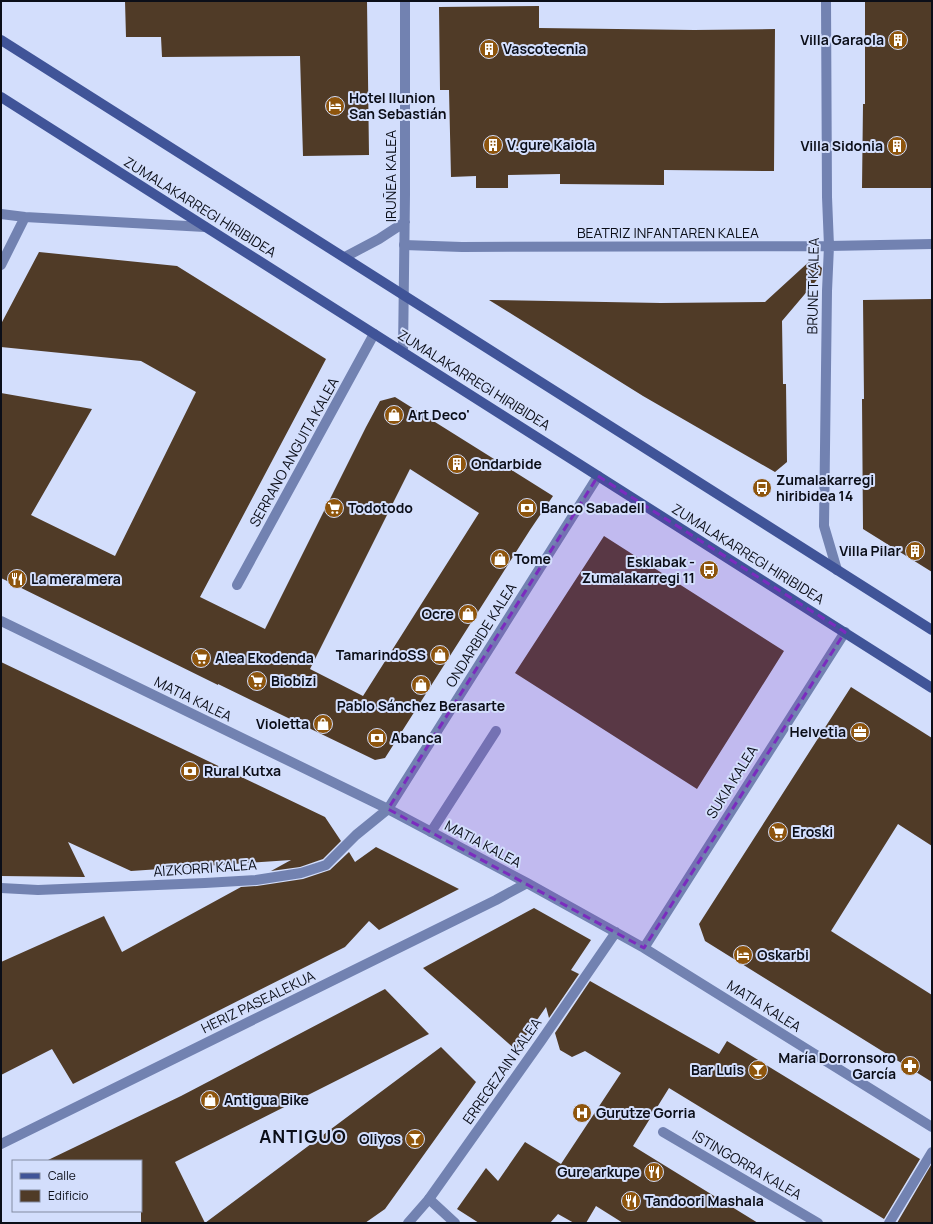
<svg xmlns="http://www.w3.org/2000/svg" width="933" height="1224" font-family="Manrope,sans-serif">
	<style>
		.building { fill: #503b27; fill-rule: evenodd }
		.lines { fill: none; stroke-linecap: round; stroke-linejoin: round }
		.service { stroke: #7282b1; stroke-width: 10 }
		.minor { stroke: #7282b1; stroke-width: 10 }
		.tertiary { stroke: #7282b1; stroke-width: 10 }
		.secondary { stroke: #405498; stroke-width: 10 }
		.marked { fill: #7b2cbf; fill-opacity: 0.2; stroke: #7b2cbf; stroke-width: 3; stroke-dasharray: 8 5; stroke-linejoin: round }
		.labels { text-anchor: middle; stroke-width: 4; stroke-linejoin: round; paint-order: stroke }
		.poi-label { font-size: 14px; font-weight: bold; fill: #0b0e18; stroke: #d3defc; text-anchor: start }
		.street-label { font-size: 14px; fill: #0b0e18; stroke: #d3defc }
		.district-label { font-size: 18px; font-weight: bold; letter-spacing: 1px; fill: #0b0e18; stroke: #d3defc }
	</style>
	<rect width="100%" height="100%" fill="#d3defc"/>
	<!-- building -->
	<path class="building" d="M125,1h242l2,154 -66,1 -3,-100 -138,1 -1,-20h-35z
		M865,1h67v187h-70l1,-84h2z
		M539,6v22l155,2 81,-1 -1,142 -110,-1v15l-104,-1v-10l-52,1v13h-32v-12l-25,1 -2,-87h-9l-1,-83z
		M39,252l138,14 149,93 -126,238 65,32 101,-202 14,-26 15,-4 158,99 -23,34 -145,228 -10,2 -157,-76v1l-217,-107v-185l91,16 -61,106 84,41 81,-164 -55,-31 -140,-14v-23zM410,469l69,44 -116,183 -53,-27z
		M812,259l10,9 -1,7 -39,46 1,63h3l1,78 -12,10 -132,-76 -154,-96 172,3 104,-1z
		M932,299v273l-69,-43 -1,-130h2l-1,-99z
		M604,536l180,115 -87,138 -182,-116z
		M1,662l324,155 16,24 -18,18 -23,8 -29,4 20,-11 -160,11 -63,-29 17,35 -84,-1z
		M851,687l81,51v108l-34,-22 -67,107 101,64v87l-227,-141 -6,-17z
		M376,847l83,42 -80,41 -10,-9 -24,26 -272,137 -21,-35 -51,26v-113l103,-46 18,36 119,-65 16,-1 46,-7 27,-9 19,-18 6,10z
		M534,908l57,32 -20,30 8,4 -30,44 -3,-11 -30,43 -93,-82z
		M590,981l129,73 8,-13 193,118 -36,60 -215,-131 -36,58 125,77h-135l-27,-17 -10,17h-12l-16,-9 -8,9h-71l-22,-14 29,-41 12,13 27,-39 36,22 60,-91 -36,-22 -13,6 -12,-7 -5,-17z
		M385,989l44,45 -254,128 30,61 236,-176 35,35 -91,127 -20,14h-224v-62h-95l135,-65z
		M931,1165l1,58h-35z"/>
	<g class="lines">
		<!-- service -->
		<path class="service" d="M431,832l65,-101
			M663,1132l155,91
			M429,1199l26,24
			M889,1223l43,-71"/>
		<!-- minor -->
		<path class="minor" d="M826,1l1,196 2,49 -2,45 -3,235 13,44
			M1,214l24,3 180,10
			M404,245l58,2 367,-1 103,-2
			M1,265l24,-48
			M237,585l137,-251
			M1,621l387,188 139,74 117,65 288,179
			M1,888l37,2 167,-7 51,-3 45,-7 25,-8 30,-30 32,-26 210,-333
			M644,948l201,-316
			M1,1144l495,-244 31,-17
			M408,1223l21,-24 112,-158 75,-109"/>
		<!-- tertiary -->
		<path class="tertiary" d="M345,257l34,-18 26,-17
			M403,352l2,-158v-193"/>
		<!-- secondary -->
		<path class="secondary" d="M1,40l931,590
			M1,97l931,591"/>
	</g>
	<!-- marked area -->
	<path class="marked" d="M598,476l247,156 -201,316 -256,-139z"/>
	<!-- icons -->
	<defs>
		<g id="building-disc" transform="scale(1)"><circle r="9.5" fill="#8e550d" stroke="#d3defc"/><path d="M-4-6H4V6H1V3H-1V6H-4ZM-2.5-4.3h1.7v1.8h-1.7ZM.8-4.3h1.7v1.8H.8ZM-2.5-1h1.7V.8h-1.7ZM.8-1h1.7V.8H.8Z" fill="#fff"/></g>
		<g id="hotel-disc" transform="scale(1)"><circle r="9.5" fill="#8e550d" stroke="#d3defc"/><path d="M-6-4.5h1.5V1H6V5H4.5V3h-9V5H-6ZM-4 0a1.8 1.8 0 1 1 3.6 0ZM.5 0V-2.5h3Q6-2.5 6 0Z" fill="#fff"/></g>
		<g id="shop-disc" transform="scale(1)"><circle r="9.5" fill="#8e550d" stroke="#d3defc"/><path d="M-5-2.5h2.3a2.7 3.5 0 0 1 5.4 0H5L5.5 6h-11ZM-1.5-2.5h3a1.5 2.3 0 0 0-3 0Z" fill="#fff"/></g>
		<g id="bus-disc" transform="scale(1)"><circle r="9.5" fill="#8e550d" stroke="#d3defc"/><path d="M-5-6H5V4H4V6H2V4H-2V6H-4V4H-5ZM-3.5-4V0h7V-4ZM-3.5 1.2v1.5H-2V1.2ZM2 1.2v1.5H3.5V1.2Z" fill="#fff"/></g>
		<g id="supermarket-disc" transform="scale(1)"><circle r="9.5" fill="#8e550d" stroke="#d3defc"/><path d="M-6-5.5h2.5l.6 2H6L4.5 2H-2.5L-4.4-4H-6ZM-1.5 3.2a1.3 1.3 0 1 0 .1 0ZM3 3.2a1.3 1.3 0 1 0 .1 0Z" fill="#fff"/></g>
		<g id="bank-disc" transform="scale(1)"><circle r="9.5" fill="#8e550d" stroke="#d3defc"/><path d="M-6-4H6V4H-6ZM0-2.3a2.3 2.3 0 1 0 0 4.6a2.3 2.3 0 1 0 0-4.6Z" fill="#fff"/></g>
		<g id="restaurant-disc" transform="scale(1)"><circle r="9.5" fill="#8e550d" stroke="#d3defc"/><path d="M-5-6h1v4h1v-4h1v4h1v-4h1v5L-1.5 .5V6h-2V.5L-5-1ZM5-6V6H3V1.5H1.5Q1.5-4 5-6Z" fill="#fff"/></g>
		<g id="office-disc" transform="scale(1)"><circle r="9.5" fill="#8e550d" stroke="#d3defc"/><path d="M-6-3h4V-5.5h4V-3h4V5H-6ZM-1-4.5V-3h2v-1.5ZM-6 0V1H6V0Z" fill="#fff"/></g>
		<g id="pharmacy-disc" transform="scale(1)"><circle r="9.5" fill="#8e550d" stroke="#d3defc"/><path d="M-2-6h4v4h4v4h-4v4h-4v-4h-4v-4h4Z" fill="#fff"/></g>
		<g id="bar-disc" transform="scale(1)"><circle r="9.5" fill="#8e550d" stroke="#d3defc"/><path d="M-6-5H6L.8 .8V4.5H3.5V6h-7V4.5H-.8V.8Z" fill="#fff"/></g>
		<g id="hospital-disc" transform="scale(1)"><circle r="9.5" fill="#8e550d" stroke="#d3defc"/><path d="M-5-5h3v3.5h4V-5h3V5h-3V1.5h-4V5h-3Z" fill="#fff"/></g>
	</defs>
	<g fill-rule="evenodd">
		<use href="#building-disc" x="898" y="40"/>
		<use href="#building-disc" x="489" y="49"/>
		<use href="#hotel-disc" x="335" y="106"/>
		<use href="#building-disc" x="493" y="145"/>
		<use href="#building-disc" x="897" y="146"/>
		<use href="#shop-disc" x="394" y="415"/>
		<use href="#building-disc" x="457" y="464"/>
		<use href="#bus-disc" x="762" y="488"/>
		<use href="#supermarket-disc" x="334" y="508"/>
		<use href="#bank-disc" x="527" y="508"/>
		<use href="#building-disc" x="915" y="551"/>
		<use href="#shop-disc" x="500" y="559"/>
		<use href="#bus-disc" x="709" y="570"/>
		<use href="#restaurant-disc" x="17" y="579"/>
		<use href="#shop-disc" x="468" y="614"/>
		<use href="#shop-disc" x="440" y="655"/>
		<use href="#supermarket-disc" x="201" y="658"/>
		<use href="#supermarket-disc" x="257" y="681"/>
		<use href="#shop-disc" x="421" y="685"/>
		<use href="#shop-disc" x="323" y="724"/>
		<use href="#office-disc" x="860" y="732"/>
		<use href="#bank-disc" x="377" y="738"/>
		<use href="#bank-disc" x="190" y="771"/>
		<use href="#supermarket-disc" x="778" y="832"/>
		<use href="#hotel-disc" x="743" y="955"/>
		<use href="#pharmacy-disc" x="910" y="1066"/>
		<use href="#bar-disc" x="758" y="1070"/>
		<use href="#shop-disc" x="210" y="1100"/>
		<use href="#hospital-disc" x="582" y="1113"/>
		<use href="#bar-disc" x="415" y="1139"/>
		<use href="#restaurant-disc" x="654" y="1172"/>
		<use href="#restaurant-disc" x="631" y="1201"/>
	</g>
	<g class="labels">
		<!-- poi labels -->
		<g class="poi-label">
			<text x="884" y="45" text-anchor="end">Villa Garaola</text>
			<text x="503" y="54">Vascotecnia</text>
			<text x="349" y="103">Hotel Ilunion<tspan x="349" dy="16">San Sebastián</tspan></text>
			<text x="507" y="150">V.gure Kaiola</text>
			<text x="883" y="151" text-anchor="end">Villa Sidonia</text>
			<text x="408" y="420">Art Deco'</text>
			<text x="471" y="469">Ondarbide</text>
			<text x="776" y="485">Zumalakarregi<tspan x="776" dy="16">hiribidea 14</tspan></text>
			<text x="348" y="513">Todotodo</text>
			<text x="541" y="513">Banco Sabadell</text>
			<text x="901" y="556" text-anchor="end">Villa Pilar</text>
			<text x="514" y="564">Tome</text>
			<text x="695" y="567" text-anchor="end">Esklabak -<tspan x="695" dy="16">Zumalakarregi 11</tspan></text>
			<text x="31" y="584">La mera mera</text>
			<text x="454" y="619" text-anchor="end">Ocre</text>
			<text x="426" y="660" text-anchor="end">TamarindoSS</text>
			<text x="215" y="663">Alea Ekodenda</text>
			<text x="271" y="686">Biobizi</text>
			<text x="421" y="711" text-anchor="middle">Pablo Sánchez Berasarte</text>
			<text x="309" y="729" text-anchor="end">Violetta</text>
			<text x="846" y="737" text-anchor="end">Helvetia</text>
			<text x="391" y="743">Abanca</text>
			<text x="204" y="776">Rural Kutxa</text>
			<text x="792" y="837">Eroski</text>
			<text x="757" y="960">Oskarbi</text>
			<text x="896" y="1063" text-anchor="end">María Dorronsoro<tspan x="896" dy="16">García</tspan></text>
			<text x="744" y="1075" text-anchor="end">Bar Luis</text>
			<text x="224" y="1105">Antigua Bike</text>
			<text x="596" y="1118">Gurutze Gorria</text>
			<text x="401" y="1144" text-anchor="end">Oliyos</text>
			<text x="640" y="1177" text-anchor="end">Gure arkupe</text>
			<text x="645" y="1206">Tandoori Mashala</text>
		</g>
		<!-- street labels -->
		<g class="street-label">
			<text transform="translate(391 176) rotate(-90)" y="5">IRUÑEA KALEA</text>
			<text transform="translate(200 207) rotate(32)" y="5">ZUMALAKARREGI HIRIBIDEA</text>
			<text x="668" y="238">BEATRIZ INFANTAREN KALEA</text>
			<text transform="translate(813 286) rotate(-89)" y="5">BRUNET KALEA</text>
			<text transform="translate(474 380) rotate(32)" y="5">ZUMALAKARREGI HIRIBIDEA</text>
			<text transform="translate(294 452) rotate(-61)" y="5">SERRANO ANGUITA KALEA</text>
			<text transform="translate(748 554) rotate(32)" y="5">ZUMALAKARREGI HIRIBIDEA</text>
			<text transform="translate(481 635) rotate(-58)" y="5">ONDARBIDE KALEA</text>
			<text transform="translate(193 699) rotate(26)" y="5">MATIA KALEA</text>
			<text transform="translate(732 782) rotate(-58)" y="5">SUKIA KALEA</text>
			<text transform="translate(483 844) rotate(28)" y="5">MATIA KALEA</text>
			<text transform="translate(205 868) rotate(-4)" y="5">AIZKORRI KALEA</text>
			<text transform="translate(258 1002) rotate(-26)" y="5">HERIZ PASEALEKUA</text>
			<text transform="translate(764 1006) rotate(32)" y="5">MATIA KALEA</text>
			<text transform="translate(502 1071) rotate(-55)" y="5">ERREGEZAIN KALEA</text>
			<text transform="translate(747 1165) rotate(30)" y="5">ISTINGORRA KALEA</text>
		</g>
		<!-- district labels -->
		<g class="district-label">
			<text x="303" y="1143">ANTIGUO</text>
		</g>
	</g>
	<!-- border -->
	<rect width="933" height="1224" fill="none" stroke="#0b0e18" stroke-width="4"/>
	<!-- legend -->
	<rect x="12" y="1160" width="130" height="52" fill="#d3defc" stroke="#838ba1"/>
	<rect x="20" y="1173" width="20" height="6" fill="#405498" stroke="#838ba1"/>
	<text x="48" y="1180" font-size="12" fill="#0b0e18">Calle</text>
	<rect x="20" y="1190" width="20" height="12" fill="#503b27" stroke="#838ba1"/>
	<text x="48" y="1200" font-size="12" fill="#0b0e18">Edificio</text>
</svg>
